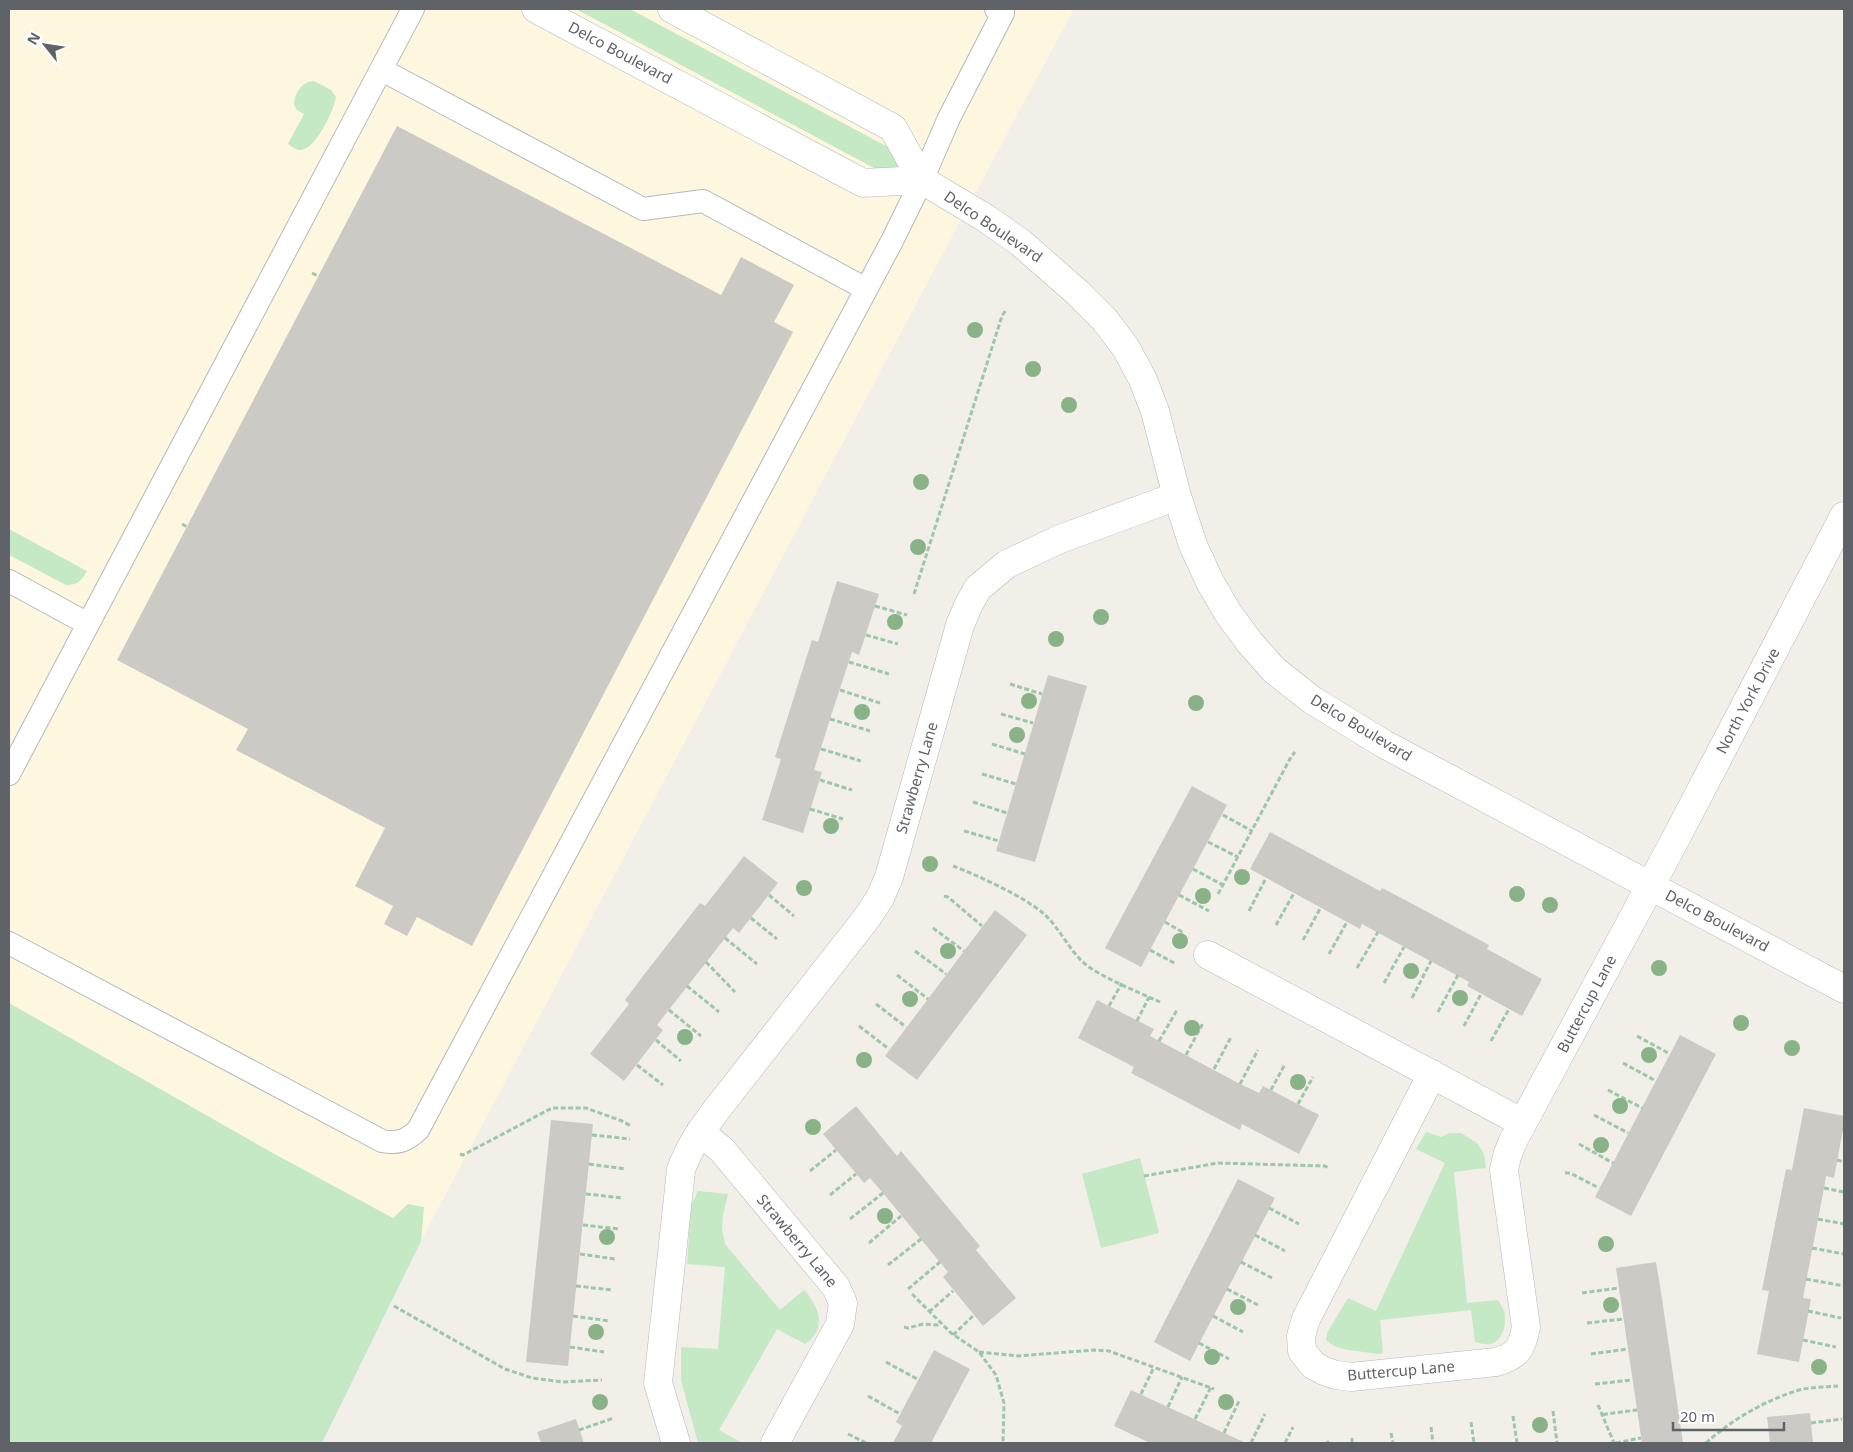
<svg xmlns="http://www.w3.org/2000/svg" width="1853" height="1452" font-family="'Noto Sans',sans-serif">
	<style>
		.commercial { fill: #fef7e0 }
		.green { fill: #c5e8c5 }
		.building { fill: #cccac5 }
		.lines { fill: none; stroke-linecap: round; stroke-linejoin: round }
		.lane-casing { stroke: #b5b8bc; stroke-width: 24 }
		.street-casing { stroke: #b5b8bc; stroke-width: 29 }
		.path { stroke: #9cc7a9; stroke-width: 3; stroke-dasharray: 5 2.5; stroke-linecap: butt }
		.lane { stroke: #fff; stroke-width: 22 }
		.street { stroke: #fff; stroke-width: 28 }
		.tree { fill: #89b387 }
		.labels { text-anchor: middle; stroke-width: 4.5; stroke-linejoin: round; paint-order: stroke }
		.street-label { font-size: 15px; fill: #5f6368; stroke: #fff }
	</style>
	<rect width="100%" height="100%" fill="#f1efe8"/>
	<!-- commercial -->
	<path class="commercial" d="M9,9h1065l-141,263 -512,969 -412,-223z"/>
	<!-- green -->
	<path class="green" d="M576,9h54l271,145 3,10 -15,12z
		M314,81l17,9 5,7c-2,13 -21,55 -37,53 -4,-1 -8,-4 -11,-6l16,-30 -7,-4 -3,-5c1,-12 7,-23 20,-24z
		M9,529l78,42c-6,10 -9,14 -21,14l-57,-30z
		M9,1003l260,148 124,67 15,-14 16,3 -3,34 -99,202h-313z
		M1426,1132l15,5 9,-4h11l16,10 7,11 2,14 -32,4 13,131 31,-3c2,4 5,8 6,11 3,10 0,25 -9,31 -6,4 -13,2 -20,0l-4,-32 -91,10 3,33 -6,1c-14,-3 -45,-3 -51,-15l2,-8 20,-33 28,13 69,-148 -29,-14z
		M1140,1158l19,75 -58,15 -19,-74z
		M698,1191l30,3 -5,21 -1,14 3,15 55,66 24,-20c16,17 23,40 1,54l-28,-15 -58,101 23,13h-44l-17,-63v-33l37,2 7,-82 -38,-3 4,-59z"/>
	<!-- building -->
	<path class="building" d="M397,126l324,169 20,-38 53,28 -20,37 19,10 -321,614 -55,-29 -10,19 -23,-12 9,-18 -38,-20 30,-58 -149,-78 12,-21 -131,-69z
		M837,581l42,13 -20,61 -7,-3 -22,67 -16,51 8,2 -19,61 -41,-13 19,-61 -6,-2 37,-117 6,2z
		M1048,675l39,11 -52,176 -39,-11z
		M1192,786l35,19 -86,162 -36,-19z
		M1270,832l110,59 2,-3 27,14 80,43 -2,4 55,30 -20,37 -55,-30 2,-4 -107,-58 -2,5 -110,-60z
		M744,856l34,27 -39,50 -6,-5 -76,97 6,5 -39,51 -34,-27 39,-50 -4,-4 18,-24 57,-73 5,3z
		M995,910l32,25 -110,145 -32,-24z
		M1097,1000l57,29 -4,7 90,48 19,9 4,-7 56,29 -20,39 -57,-30 -2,6 -109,-57 3,-6 -56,-29z
		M1680,1035l36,19 -85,162 -36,-19z
		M856,1106l41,50 4,-5 20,24 59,71 -4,4 40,48 -33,28 -40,-49 5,-5 -65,-79 -13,-15 -6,5 -41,-49z
		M1804,1108l40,8v8l-10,54 -8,-2 -2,12 -21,110 8,1 -12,63 -42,-8 12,-63 -7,-1 12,-61 12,-60 6,1z
		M551,1120l42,4 -25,242 -42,-4z
		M1238,1179l37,19 -85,163 -36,-19z
		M1656,1262l5,30 22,151h-41l-12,-81 -14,-94z
		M934,1350l36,19 -38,72 4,2h-43l9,-17 -6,-4z
		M1131,1390l93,43 22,10h-96l-36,-17z
		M1810,1413l3,30h-43l-3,-26z
		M576,1419l8,24h-43l-4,-11z"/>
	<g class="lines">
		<!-- lane casing -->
		<g class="lane-casing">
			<path id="lane" d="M382,70l261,139 60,-8 163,88
				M9,581l79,43
				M9,774l404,-765
				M9,943l373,198c16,3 24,0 36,-11l474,-889 30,-61 27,-62 54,-105 -7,-4"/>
		</g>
		<!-- street casing -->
		<g class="street-casing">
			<path id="street" d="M536,9l327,174 59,-3
				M672,9l221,119 29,52 65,39 34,24 57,50 26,26 22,29 17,32 12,31 22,85 16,49 17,37 18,31 22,30 24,27 38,30 72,44 460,245
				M1208,955l315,168
				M1432,1074l-126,245 -5,17 1,15 11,14 11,6 12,4 15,2 145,-15c21,-6 26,-13 30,-35l-22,-157 3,-14 6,-15 163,-303 168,-322
				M700,1132l22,18 114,137 7,16 -3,21 -65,119
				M676,1443l-18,-60 23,-213c8,-23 21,-41 36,-61l149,-190 14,-21 9,-21 71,-252 8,-19 10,-18 29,-24 53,-25 117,-43"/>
		</g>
		<!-- path -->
		<path class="path" d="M312,273l6,3
			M182,524l5,3
			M914,594l88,-278 4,-6
			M875,606l32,9
			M866,635l32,9
			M849,662l40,12
			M1010,684l32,10
			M840,690l40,13
			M1001,714l32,9
			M830,719l40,12
			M992,744l33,10
			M821,749l40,12
			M982,774l34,10
			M820,780l32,10
			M973,802l34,11
			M810,809l33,10
			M1223,815l29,16
			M964,831l35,10
			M1208,842l30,15
			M953,866c24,9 72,31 91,48 18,16 27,42 48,55 21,13 46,23 68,33
			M1193,869l30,16
			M1218,894l73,-137 4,-5
			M769,895l25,21
			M1179,895l30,16
			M944,896l4,1 34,29
			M1249,911l17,-33
			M751,918l26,21
			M1165,922l19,11
			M1276,925l18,-32
			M933,928l31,23
			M725,938l32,26
			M1303,940l18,-33
			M1150,950l26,14
			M915,951l31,23
			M1329,954l18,-32
			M706,962l29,30
			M1357,968l21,-36
			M897,975l31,24
			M1384,983l20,-36
			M687,986l32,26
			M1412,998l19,-37
			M876,1004l30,23
			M1109,1006l13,-23
			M669,1010l32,26
			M1438,1012l20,-37
			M1137,1021l12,-24
			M859,1026l30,23
			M1464,1026l17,-32
			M1637,1036l33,18
			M656,1040l25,21
			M1159,1041l18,-31
			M1491,1041l18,-32
			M1186,1055l17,-32
			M1623,1063l33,18
			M637,1065l26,20
			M1214,1069l17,-32
			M1240,1084l18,-34
			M1271,1090l14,-26
			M1608,1090l34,18
			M1298,1104l15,-27
			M1594,1115l34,18
			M1843,1129l1,1
			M592,1135l38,4
			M1579,1144l34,19
			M460,1154l3,1 89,-47h34l36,13 9,5
			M1837,1160l7,2
			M589,1164l37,5
			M810,1171l26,-21
			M1565,1173h5l29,15
			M1144,1176l74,-13 107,3 3,2
			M1824,1188l20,4
			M586,1194l37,4
			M830,1195l26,-21
			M1269,1208l30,16
			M850,1219l33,-26
			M1818,1219l26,5
			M583,1225l36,4
			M1255,1235l30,16
			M869,1243l32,-27
			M1812,1248l32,6
			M580,1254l35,5
			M1241,1262l31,16
			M888,1265l33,-26
			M1806,1279l38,7
			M576,1286l36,4
			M908,1289l32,-27
			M1227,1289l31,16
			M1582,1293l37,-5
			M912,1294l39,39 28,19 17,23 8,28 -1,40
			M394,1306l111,63 27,9 31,4 39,-2
			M1808,1311l33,7
			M929,1312l24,-21
			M573,1316l36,5
			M1213,1316l30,16
			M1587,1323l36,-4
			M904,1327l4,1 15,-4 15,1 3,-2
			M953,1335l21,-20
			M1803,1340l33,7
			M1199,1343l30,16
			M570,1347l34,5
			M979,1352l39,4 76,-6 15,1 105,38
			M1591,1354l37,-5
			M886,1362l33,18
			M1595,1384l37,-4
			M1141,1394l13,-27
			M868,1396l32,18
			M1598,1405l16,38
			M1168,1407l14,-30
			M1553,1411l4,32
			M1603,1415l3,-1 31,-4
			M1513,1416l4,27
			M1195,1419l16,-32
			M1471,1422l3,21
			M1811,1423l31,-4
			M1431,1427l2,16
			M579,1430l35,-12
			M1224,1433l15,-32
			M1391,1433l2,10
			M848,1434l18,9
			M1352,1438v5
			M1327,1441l1,2
			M1251,1443l14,-29
			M1285,1443l8,-16
			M1616,1443l25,-5
			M1706,1443c25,-23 60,-43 93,-53 13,-3 26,-3 39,-4"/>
		<!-- lane -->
		<use href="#lane" class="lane"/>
		<!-- street -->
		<use href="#street" class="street"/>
	</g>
	<!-- trees -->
	<g class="tree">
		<circle cx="975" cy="330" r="8"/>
		<circle cx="1033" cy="369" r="8"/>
		<circle cx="1069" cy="405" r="8"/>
		<circle cx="921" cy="482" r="8"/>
		<circle cx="918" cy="547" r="8"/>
		<circle cx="1101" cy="617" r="8"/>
		<circle cx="895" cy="622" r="8"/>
		<circle cx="1056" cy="639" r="8"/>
		<circle cx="1029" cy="701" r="8"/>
		<circle cx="1196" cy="703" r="8"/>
		<circle cx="862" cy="712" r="8"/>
		<circle cx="1017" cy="735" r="8"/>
		<circle cx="831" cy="826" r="8"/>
		<circle cx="930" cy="864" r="8"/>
		<circle cx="1242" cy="877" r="8"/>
		<circle cx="804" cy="888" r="8"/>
		<circle cx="1517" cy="894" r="8"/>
		<circle cx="1203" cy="896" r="8"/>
		<circle cx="1550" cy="905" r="8"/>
		<circle cx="1180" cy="941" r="8"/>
		<circle cx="948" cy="951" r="8"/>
		<circle cx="1659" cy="968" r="8"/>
		<circle cx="1411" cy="971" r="8"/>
		<circle cx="1460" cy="998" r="8"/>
		<circle cx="910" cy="999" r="8"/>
		<circle cx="1741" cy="1023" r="8"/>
		<circle cx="1192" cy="1028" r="8"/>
		<circle cx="685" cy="1037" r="8"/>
		<circle cx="1792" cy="1048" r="8"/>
		<circle cx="1649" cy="1055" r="8"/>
		<circle cx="864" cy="1060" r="8"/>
		<circle cx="1298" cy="1082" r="8"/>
		<circle cx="1620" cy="1106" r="8"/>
		<circle cx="813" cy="1127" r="8"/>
		<circle cx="1601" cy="1145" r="8"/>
		<circle cx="885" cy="1216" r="8"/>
		<circle cx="607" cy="1237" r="8"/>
		<circle cx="1606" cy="1244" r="8"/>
		<circle cx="1611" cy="1305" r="8"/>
		<circle cx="1238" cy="1307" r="8"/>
		<circle cx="596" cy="1332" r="8"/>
		<circle cx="1212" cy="1357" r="8"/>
		<circle cx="1819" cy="1367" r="8"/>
		<circle cx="600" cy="1402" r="8"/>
		<circle cx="1226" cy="1402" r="8"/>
		<circle cx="1540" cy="1425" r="8"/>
	</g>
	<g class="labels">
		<!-- street labels -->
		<g class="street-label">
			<text transform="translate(620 53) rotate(28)" y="5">Delco Boulevard</text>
			<text transform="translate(993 227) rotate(34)" y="5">Delco Boulevard</text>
			<text transform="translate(1748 701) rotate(-62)" y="5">North York Drive</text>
			<text transform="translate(1361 728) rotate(31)" y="5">Delco Boulevard</text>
			<text transform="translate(917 778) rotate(-74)" y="5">Strawberry Lane</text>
			<text transform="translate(1717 921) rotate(28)" y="5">Delco Boulevard</text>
			<text transform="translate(1587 1004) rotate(-62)" y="5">Buttercup Lane</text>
			<text transform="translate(797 1241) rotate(50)" y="5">Strawberry Lane</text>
			<text transform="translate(1401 1371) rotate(-5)" y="5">Buttercup Lane</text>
		</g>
	</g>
	<!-- border -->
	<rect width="1853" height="1452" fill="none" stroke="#5f6368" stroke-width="20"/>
	<!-- north arrow -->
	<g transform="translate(45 45) rotate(300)" stroke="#ffffff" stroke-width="4" paint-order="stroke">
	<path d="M0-4L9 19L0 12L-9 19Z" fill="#5f6368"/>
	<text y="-8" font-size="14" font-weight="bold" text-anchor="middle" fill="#5f6368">N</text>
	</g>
	<!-- scale -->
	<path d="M1673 1422v8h111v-8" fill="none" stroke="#5f6368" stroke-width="2.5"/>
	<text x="1680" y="1422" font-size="15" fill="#5f6368" stroke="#ffffff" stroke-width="4" paint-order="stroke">20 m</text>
</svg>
